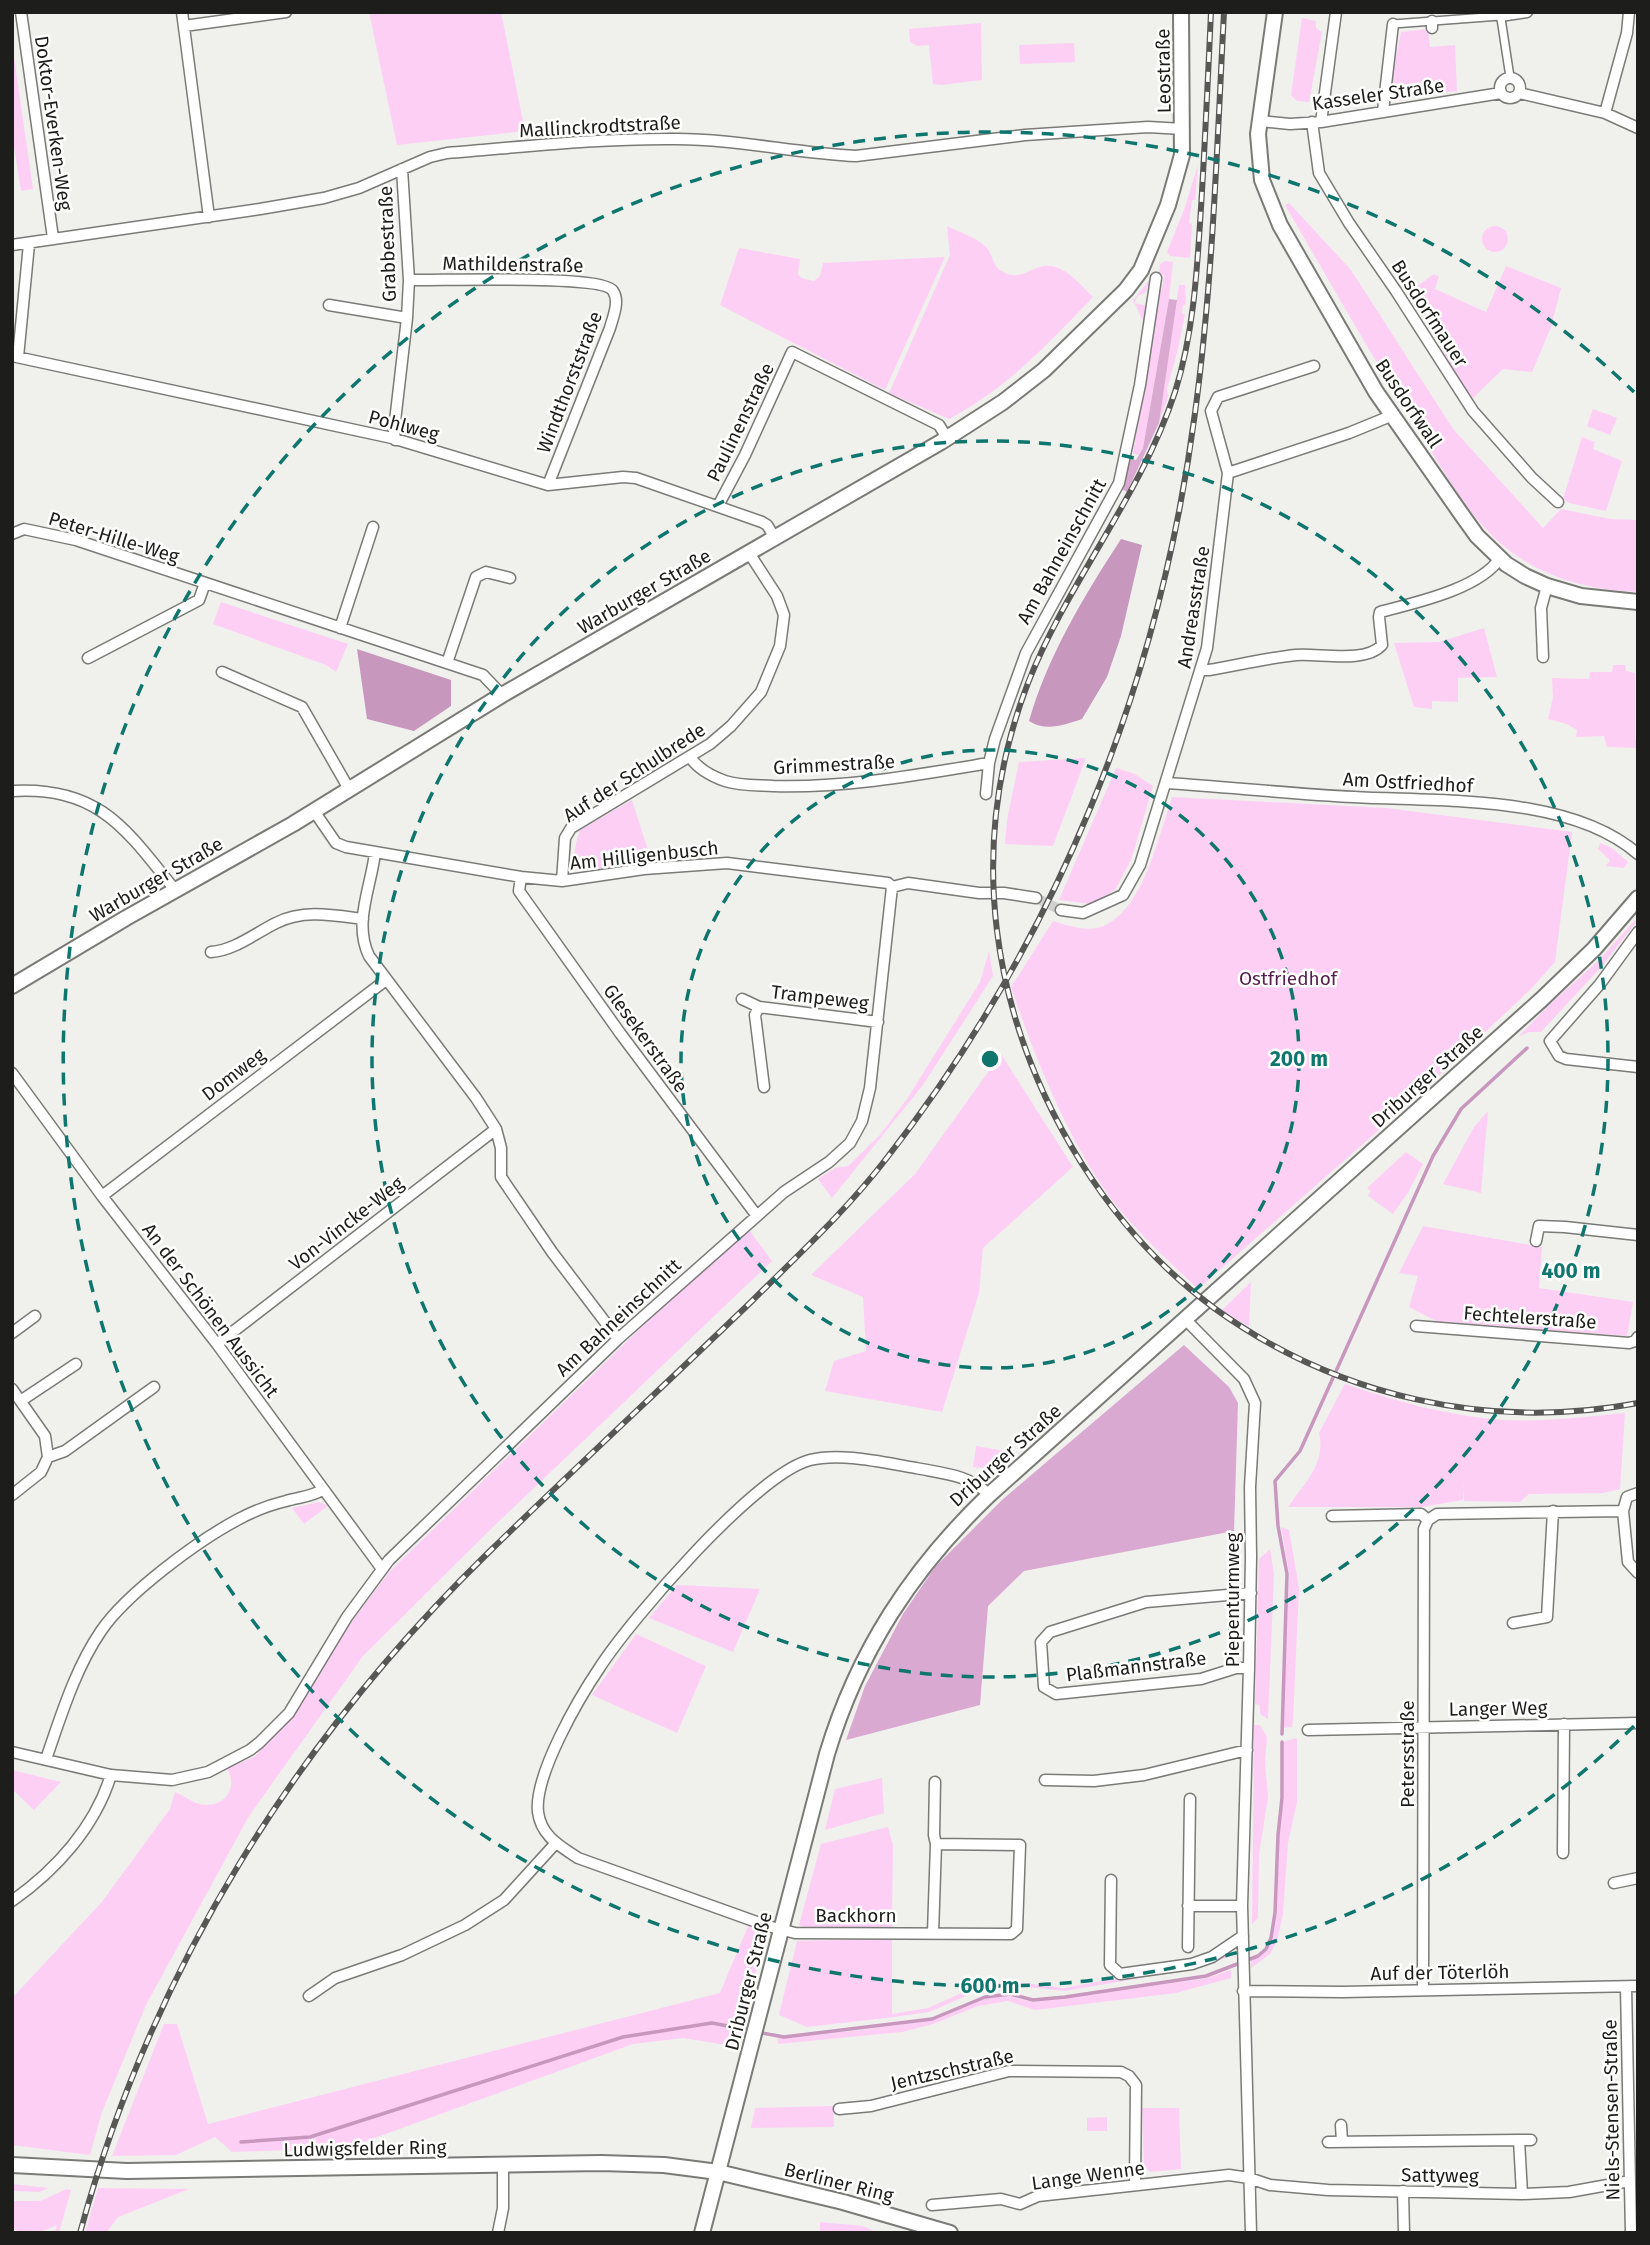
<svg xmlns="http://www.w3.org/2000/svg" width="1650" height="2245" font-family="'Fira Sans',sans-serif">
	<style>
		.green { fill: #fecff5 }
		.forest { fill: #daa9d1 }
		.water { fill: #c797be }
		.lines { fill: none; stroke-linecap: round; stroke-linejoin: round }
		.stream { stroke: #c797be; stroke-width: 3.5 }
		.minor-tunnel { stroke: #d0d0ce; stroke-width: 10; stroke-dasharray: 10 5; stroke-linecap: butt }
		.pedestrian-casing { stroke: #7a7a77; stroke-width: 10 }
		.minor-casing { stroke: #7a7a77; stroke-width: 13 }
		.secondary-casing { stroke: #7a7a77; stroke-width: 18 }
		.pedestrian { stroke: #fff; stroke-width: 7 }
		.minor { stroke: #fff; stroke-width: 10 }
		.secondary { stroke: #fff; stroke-width: 14 }
		.rail-casing { stroke: #575756; stroke-width: 6 }
		.rail { stroke: #fffffe; stroke-width: 3.5; stroke-dasharray: 10; stroke-linecap: butt }
		.ring { fill: none; stroke: #0f766e; stroke-width: 3.5; stroke-dasharray: 12 9 }
		.labels { text-anchor: middle; stroke-width: 5; stroke-linejoin: round; paint-order: stroke }
		.street-label { font-size: 19px; fill: #1d1d1c; stroke: #fffffe }
		.park-label { font-size: 19px; fill: #561e4f; stroke: #fffffe }
		.centre { fill: #0f766e; stroke: #fffffe; stroke-width: 3.5 }
		.ring-label { font-size: 21px; text-anchor: middle; font-weight: bold; fill: #0f766e; stroke: #fffffe; stroke-width: 5; stroke-linejoin: round; paint-order: stroke }
	</style>
	<rect width="100%" height="100%" fill="#f0f0ed"/>
	<!-- green -->
	<path class="green" d="M369,12h132l24,119 -128,14z
		M1302,18l14,3v7l6,4 -13,70 -12,-1 -6,-6z
		M981,23l1,57 -40,5 -9,-1 -4,-39 -12,1 -7,-4 -1,-13z
		M1428,29l2,18 25,-2 2,46 -70,11 14,-70z
		M12,43l21,146 -12,2 -9,-56z
		M1074,43l1,19 -55,2 -1,-19z
		M1198,165l-3,35h-3l-3,23 3,1 -2,34 -20,-2 -3,-4 17,-42z
		M1289,203l62,67 102,159 90,99 18,-19 49,10 28,1v72c-44,-2 -84,-11 -121,-36 -44,-30 -68,-77 -96,-121 -47,-75 -91,-153 -136,-230z
		M947,226c12,6 28,11 38,20 8,7 7,21 18,26 17,9 27,-4 41,-6 21,-2 36,19 49,31 -45,47 -86,91 -144,122l-60,-26 61,-138z
		M1482 239a13 13 0 1 1 26 0a13 13 0 1 1-26 0Z
		M739,248l61,11 -2,15 3,4 13,3 6,-5 3,-13 122,-6 -60,133 -165,-85z
		M1165,261l8,1 -4,37 -26,149 -5,7 -5,-1 22,-136 2,-30 5,1 2,-14 -5,-1 1,-10z
		M1506,266l55,22 -10,39 -19,45 -29,-3 -32,31 -62,-108 25,-18 5,3 -4,12 51,23z
		M1152,277l1,10 -5,-2 -3,8 -8,3 -2,7 12,3 -3,17 -11,-23z
		M1179,285h6l1,20h-3l-1,8 3,1 -7,35 -11,40 1,8 -9,26z
		M1593,409l24,9 -7,17 -23,-9z
		M1582,437l13,5 -2,7 29,12 -16,50 -37,-8 -6,-4z
		M221,602l127,42 -12,28 -10,-7 -113,-41z
		M1484,628l13,49 -39,1v24l-26,-1v8l-18,-2 -20,-64 45,-1z
		M1613,665h12l1,6 9,2v67l3,1v7l-31,-1 -3,-11 -28,1 1,-7 -10,-6 -19,-5 5,-22 -1,-19 37,1 1,-7h22z
		M1086,758l-33,88 -48,-2 2,-24 12,-58z
		M1116,768l19,6 18,12 -22,74 -16,30 -24,14 -32,-4z
		M1172,797l214,11 186,24 -17,130 -25,28 -125,117 -207,182c-30,-29 -64,-59 -89,-93 -43,-61 -74,-138 -98,-209l42,-66c15,5 37,12 53,4 38,-19 53,-90 66,-128z
		M632,800l20,63 -75,8c-6,-12 -1,-29 3,-41z
		M1600,843l12,5 16,14 -4,6 -18,-2 4,-6 -12,-11z
		M1635,920l2,1 -35,45 -61,66h-12l-11,5 31,-32 50,-45z
		M989,951l4,25 -70,109 -91,113 -14,-19 17,-11 13,-2 31,-30 28,-37 73,-117z
		M1001,1054l72,113 -90,81 -4,45 -37,119 -117,-21 9,-30 32,-10 -3,-54 -52,-22 104,-101z
		M1488,1111l-7,82 -38,-9 31,-57z
		M1406,1152l17,12 -14,27 -16,23 -25,-18 3,-5 -4,-3z
		M746,1226l26,35 -280,267 -129,128 -114,160 -103,189 -44,107 -12,43 -78,-10v-147l89,-95 69,-94 5,-17c7,3 14,8 21,11 24,8 44,-11 31,-35l27,-11 39,-42 60,-95 37,-49z
		M1423,1226l119,21 -3,41 94,14 -6,34 -191,-15 -27,-14 9,-31 -19,-3z
		M1251,1282l-2,45 -27,-17z
		M1345,1384c51,17 102,32 157,36 41,2 82,-3 123,-7l-5,76 -17,4 -74,1 -9,8 -56,-1v-18l-1,17 -41,7h-134c17,-25 38,-43 31,-74z
		M976,1446l34,6 -18,17 -19,-2z
		M319,1502l9,4 -24,18 -12,-16z
		M1281,1527l8,3 10,58 -6,131 -1,8 -9,1 6,-155z
		M1270,1549l4,25 -6,145 -8,-5v-9l-5,-1 4,-145z
		M677,1585l83,4 -27,63 -84,-34z
		M636,1634l70,32 -29,67 -85,-38z
		M1254,1725h6l7,12 -2,25 3,35 -9,57 -1,64 -6,6z
		M1297,1738v64l-9,41 -5,71 -6,27 -7,13 -19,14v-7l16,-10 6,-13 4,-25 2,-77 5,-39 -1,-55z
		M12,1770l49,12 -27,28 -22,-21z
		M882,1778l2,35 -59,17 10,-41z
		M888,1827l5,18 -1,84h-83l-10,-4 22,-81z
		M748,1926l17,7 -23,100 -9,13 -50,-8 -50,6 -286,104 -115,4 -17,-15 -39,18 -64,1 52,-132h13l31,100 512,-131z
		M892,1939v75l36,-6 54,-24 35,-2 47,6 151,-28 14,-6v3l-36,12 -128,22 -50,-5 -31,2 -55,24 -35,5 -87,10 -28,-12 18,-74z
		M1231,1970v8l-55,15 -141,17 -27,-9 -30,5 -45,18 -31,8 -124,12v-6l83,-8 72,-10 52,-22 23,-2 25,6 174,-24z
		M833,2106l1,21 -83,1 4,-20z
		M1142,2108h37l2,61 -30,3 -7,-5z
		M1107,2117v14h-20v-13z
		M12,2184l36,4 -9,4 -25,-1z
		M98,2188l91,1 -71,28 -12,16h-21z
		M67,2189l4,1 -12,43h-4l2,-8c-15,7 -29,12 -45,3v-27h28z
		M820,2222l43,4 15,7h-58z"/>
	<!-- forest -->
	<path class="forest" d="M1169,299l8,1 -18,123 -32,69 -5,-3 8,-30 6,1 7,-12z
		M1184,1345l45,42 9,16 -4,128 -210,40 -36,35 -8,99 -134,35 19,-54 38,-72 32,-47 67,-67z"/>
	<!-- water -->
	<path class="water" d="M1121,539l21,6 -21,91 -14,41 -25,42c-18,6 -36,13 -53,2 19,-66 55,-125 92,-182z
		M357,649l94,31v26l-37,25 -47,-12z"/>
	<g class="lines">
		<!-- stream -->
		<path class="stream" d="M1282,1734l5,-160 -9,-48 -3,-45 25,-30 133,-295 28,-47 66,-61
			M757,2032l27,5 148,-18 53,-22 25,-3 23,6 32,-3 141,-21 52,-20 8,-7 5,-11 4,-25 3,-78 4,-37v-56
			M241,2142l69,-5 313,-100 89,-14 37,7"/>
		<!-- minor-tunnel -->
		<path class="minor-tunnel" d="M1036,898l25,12"/>
		<!-- pedestrian casing -->
		<g class="pedestrian-casing">
			<path id="pedestrian" d="M1500,12l10,65
				M1393,24l107,-8"/>
		</g>
		<!-- minor casing -->
		<g class="minor-casing">
			<path id="minor" d="M21,12l32,226
				M182,12l27,205
				M1500,16l27,-4
				M1432,21v7
				M184,26l102,-14
				M1500 88a10 10 0 1 1 20 0a10 10 0 1 1-20 0Z
				M1519,93l86,20 33,15
				M1383,111l10,-87
				M1605,113l22,-80 2,-21
				M1260,121l30,3 31,-2 180,-29
				M1312,122l7,51 30,50 47,68 77,120 59,67 26,24
				M1321,122l15,-110
				M12,245l248,-36 64,-11 35,-10 71,-31 17,-4c76,-6 152,-15 229,-14 60,0 119,14 180,17l169,-21 123,-8 35,2
				M409,280c28,1 193,-6 204,11 7,10 0,26 -3,37l-62,157
				M329,305l78,13
				M12,356l380,82 156,47 75,-8 13,1 126,44 5,3 8,13
				M18,357l11,-113
				M395,440l-1,-10 13,-112 2,-38 -7,-111
				M1228,473l-17,-62 7,-14 96,-31
				M718,506l27,-51 47,-103 147,73 8,13
				M12,534l12,-5 52,11 407,135 19,20
				M340,628l33,-101
				M1543,657l-2,-49 6,-22
				M88,658l111,-58 6,-17
				M447,663l29,-86 10,-5 24,6
				M1202,670h7c29,-5 58,-12 87,-15 23,-2 69,9 86,-10l-3,-28 1,-5c34,-9 100,-23 120,-54
				M222,672l80,35 47,82
				M690,757c8,12 21,19 35,24 15,5 32,4 48,5 73,2 144,-11 216,-23
				M1167,783c62,4 125,11 187,14 86,5 215,-3 284,57
				M12,791c87,-5 114,38 163,99
				M986,794l3,-31 6,-24 31,-86 93,-170 21,-98 16,-107
				M314,811l22,32 10,4 175,30 41,4 82,-12 83,-6 161,20 4,4 16,-4 71,10h25l32,5
				M375,853c-4,34 -22,70 -6,103l107,142 20,31 5,19v29l51,75 66,87
				M521,877l-2,14 101,142 137,183
				M562,881l3,-43 6,-10 139,-84 21,-18 30,-34 19,-46 4,-31 -7,-19 -28,-43
				M1061,910l22,3 40,-18 17,-30 67,-217 21,-175 121,-40 44,-18
				M1638,932l-38,52 -50,57 9,15 7,3 72,8
				M211,952c24,-2 43,-18 65,-29 27,-14 57,-8 87,-4
				M742,999l17,8
				M12,1073l90,123 115,148 165,225
				M764,1087l-9,-72 4,-8 119,15
				M102,1196l284,-216
				M1536,1241l3,-15 26,1 73,8
				M1186,1320l58,59 11,24 -5,84 1,70 -2,111 -7,238 9,327
				M1416,1326l213,17 6,-2 3,-4
				M12,1333l23,-17
				M217,1344l279,-215
				M12,1389l33,47 3,21
				M22,1400l54,-36
				M12,1495l29,-23 7,-15 17,-6 89,-64
				M1623,1511l5,51 10,11
				M1332,1516l89,-2 7,6
				M1428,1520l9,-6 186,-3 4,-14 11,-4
				M1513,1623l34,-6 6,-106
				M1249,1668h-13l-35,11 -145,15 -12,-7 -3,-45 9,-10 96,-30 105,-9
				M1308,1730l330,-7
				M12,1752l99,23 61,5 36,-8 42,-22 9,-7 30,-30 58,-96 42,-57 229,-221 166,-147 45,-30 21,-19 12,-22 8,-33 22,-201
				M46,1759c15,-43 29,-90 55,-128 25,-37 95,-89 136,-111 15,-8 32,-15 49,-19 13,-4 25,-4 36,-11
				M1045,1780l49,1 50,-6 103,-25
				M935,1782l-1,53 2,9
				M1563,1853l1,-129
				M1111,1880l-1,85 10,9 72,-10 20,-7 31,-21
				M1614,1883l24,-5
				M12,1901c44,-31 83,-74 99,-126
				M1188,1906h54
				M933,1933l3,-89 84,1 -3,84 -6,5 -216,-1 -27,-7 -190,-68c-18,-12 -37,-22 -40,-46 -4,-37 41,-114 62,-145 32,-49 156,-193 210,-207 31,-8 75,3 106,8 25,5 55,7 73,27
				M1188,1947l2,-148
				M1626,1987l5,246
				M1423,1989l1,-460 4,-9
				M1243,1991l100,1 295,-6
				M309,1996l26,-18 67,-23 63,-30 39,-25 51,-56
				M839,2109l32,-3 138,-35 112,1 8,4 7,9 -1,99
				M1341,2125l1,17
				M1519,2140h12
				M1328,2142l191,-2 3,54
				M1403,2191l1,42
				M932,2205l69,-6 19,5 18,-8 191,-21 20,3 21,7 58,5 194,4 47,-2 61,-11
				M498,2233l5,-25v-44"/>
		</g>
		<!-- secondary casing -->
		<g class="secondary-casing">
			<path id="secondary" d="M1275,12l-17,122 4,46 18,45 96,167 86,123 15,21 29,28 19,12 22,10 34,10 57,6
				M12,986l114,-68 167,-94 209,-129 439,-253 62,-40 41,-32 82,-80 15,-20 27,-65 14,-50 -1,-143
				M12,2165l115,6 474,-8 63,2 54,7 125,30 107,31
				M702,2233l125,-479c31,-103 85,-185 162,-259l552,-495 53,-51 44,-51"/>
		</g>
		<!-- pedestrian -->
		<use href="#pedestrian" class="pedestrian"/>
		<!-- minor -->
		<use href="#minor" class="minor"/>
		<!-- secondary -->
		<use href="#secondary" class="secondary"/>
		<!-- rail casing -->
		<g class="rail-casing">
			<path id="rail" d="M1211,12c-3,65 -6,131 -10,196 -4,62 -7,124 -26,184 -34,104 -107,189 -147,291 -63,164 -38,334 54,481 35,55 79,105 132,144 123,89 275,123 424,95
				M80,2233c71,-262 216,-493 409,-681 87,-85 176,-167 263,-251 46,-46 94,-90 134,-142 170,-218 273,-472 309,-746 18,-133 22,-267 29,-401"/>
		</g>
		<!-- rail -->
		<use href="#rail" class="rail"/>
	</g>
	<!-- distance rings -->
	<g class="ring">
		<circle cx="990" cy="1059" r="309"/>
		<circle cx="990" cy="1059" r="618"/>
		<path d="M1634 1726A927 927 0 1 1 1634 392"/>
	</g>
	<g class="labels">
		<!-- street labels -->
		<g class="street-label">
			<text transform="translate(1163 71) rotate(-91)" y="7">Leostraße</text>
			<text transform="translate(1378 94) rotate(-8)" y="7">Kasseler Straße</text>
			<text transform="translate(54 123) rotate(82)" y="7">Doktor-Everken-Weg</text>
			<text transform="translate(600 126) rotate(-3)" y="7">Mallinckrodtstraße</text>
			<text transform="translate(387 244) rotate(-92)" y="7">Grabbestraße</text>
			<text transform="translate(513 264) rotate(1)" y="7">Mathildenstraße</text>
			<text transform="translate(1430 313) rotate(57)" y="7">Busdorfmauer</text>
			<text transform="translate(569 382) rotate(-69)" y="7">Windthorststraße</text>
			<text transform="translate(1409 403) rotate(56)" y="7">Busdorfwall</text>
			<text transform="translate(740 422) rotate(-64)" y="7">Paulinenstraße</text>
			<text transform="translate(404 425) rotate(15)" y="7">Pohlweg</text>
			<text transform="translate(114 537) rotate(17)" y="7">Peter-Hille-Weg</text>
			<text transform="translate(1061 551) rotate(-61)" y="7">Am Bahneinschnitt</text>
			<text transform="translate(644 591) rotate(-30)" y="7">Warburger Straße</text>
			<text transform="translate(1193 607) rotate(-81)" y="7">Andreasstraße</text>
			<text transform="translate(834 764) rotate(-3)" y="7">Grimmestraße</text>
			<text transform="translate(634 772) rotate(-33)" y="7">Auf der Schulbrede</text>
			<text transform="translate(1408 782) rotate(3)" y="7">Am Ostfriedhof</text>
			<text transform="translate(644 855) rotate(-6)" y="7">Am Hilligenbusch</text>
			<text transform="translate(156 879) rotate(-30)" y="7">Warburger Straße</text>
			<text transform="translate(820 997) rotate(7)" y="7">Trampeweg</text>
			<text transform="translate(646 1038) rotate(54)" y="7">Glesekerstraße</text>
			<text transform="translate(233 1074) rotate(-37)" y="7">Domweg</text>
			<text transform="translate(1427 1076) rotate(-42)" y="7">Driburger Straße</text>
			<text transform="translate(346 1223) rotate(-38)" y="7">Von-Vincke-Weg</text>
			<text transform="translate(211 1310) rotate(53)" y="7">An der Schönen Aussicht</text>
			<text transform="translate(618 1317) rotate(-43)" y="7">Am Bahneinschnitt</text>
			<text transform="translate(1530 1317) rotate(4)" y="7">Fechtelerstraße</text>
			<text transform="translate(1005 1455) rotate(-42)" y="7">Driburger Straße</text>
			<text transform="translate(1232 1600) rotate(-90)" y="7">Piepenturmweg</text>
			<text transform="translate(1136 1666) rotate(-7)" y="7">Plaßmannstraße</text>
			<text transform="translate(1498 1708) rotate(-1)" y="7">Langer Weg</text>
			<text transform="translate(1407 1754) rotate(-90)" y="7">Petersstraße</text>
			<text x="856" y="1922">Backhorn</text>
			<text transform="translate(1440 1972) rotate(-1)" y="7">Auf der Töterlöh</text>
			<text transform="translate(748 1981) rotate(-76)" y="7">Driburger Straße</text>
			<text transform="translate(952 2069) rotate(-13)" y="7">Jentzschstraße</text>
			<text transform="translate(1611 2110) rotate(-91)" y="7">Niels-Stensen-Straße</text>
			<text transform="translate(365 2148) rotate(-1)" y="7">Ludwigsfelder Ring</text>
			<text transform="translate(1088 2175) rotate(-8)" y="7">Lange Wenne</text>
			<text transform="translate(1440 2175) rotate(1)" y="7">Sattyweg</text>
			<text transform="translate(839 2182) rotate(14)" y="7">Berliner Ring</text>
		</g>
		<!-- park labels -->
		<g class="park-label">
			<text x="1288" y="985">Ostfriedhof</text>
		</g>
	</g>
	<circle cx="990" cy="1059" r="10" class="centre"/>
	<g class="ring-label">
		<text x="1299" y="1066">200 m</text>
		<text x="1571" y="1278">400 m</text>
		<text x="990" y="1993">600 m</text>
	</g>
	<!-- border -->
	<rect width="1650" height="2245" fill="none" stroke="#1d1d1c" stroke-width="28"/>
</svg>
